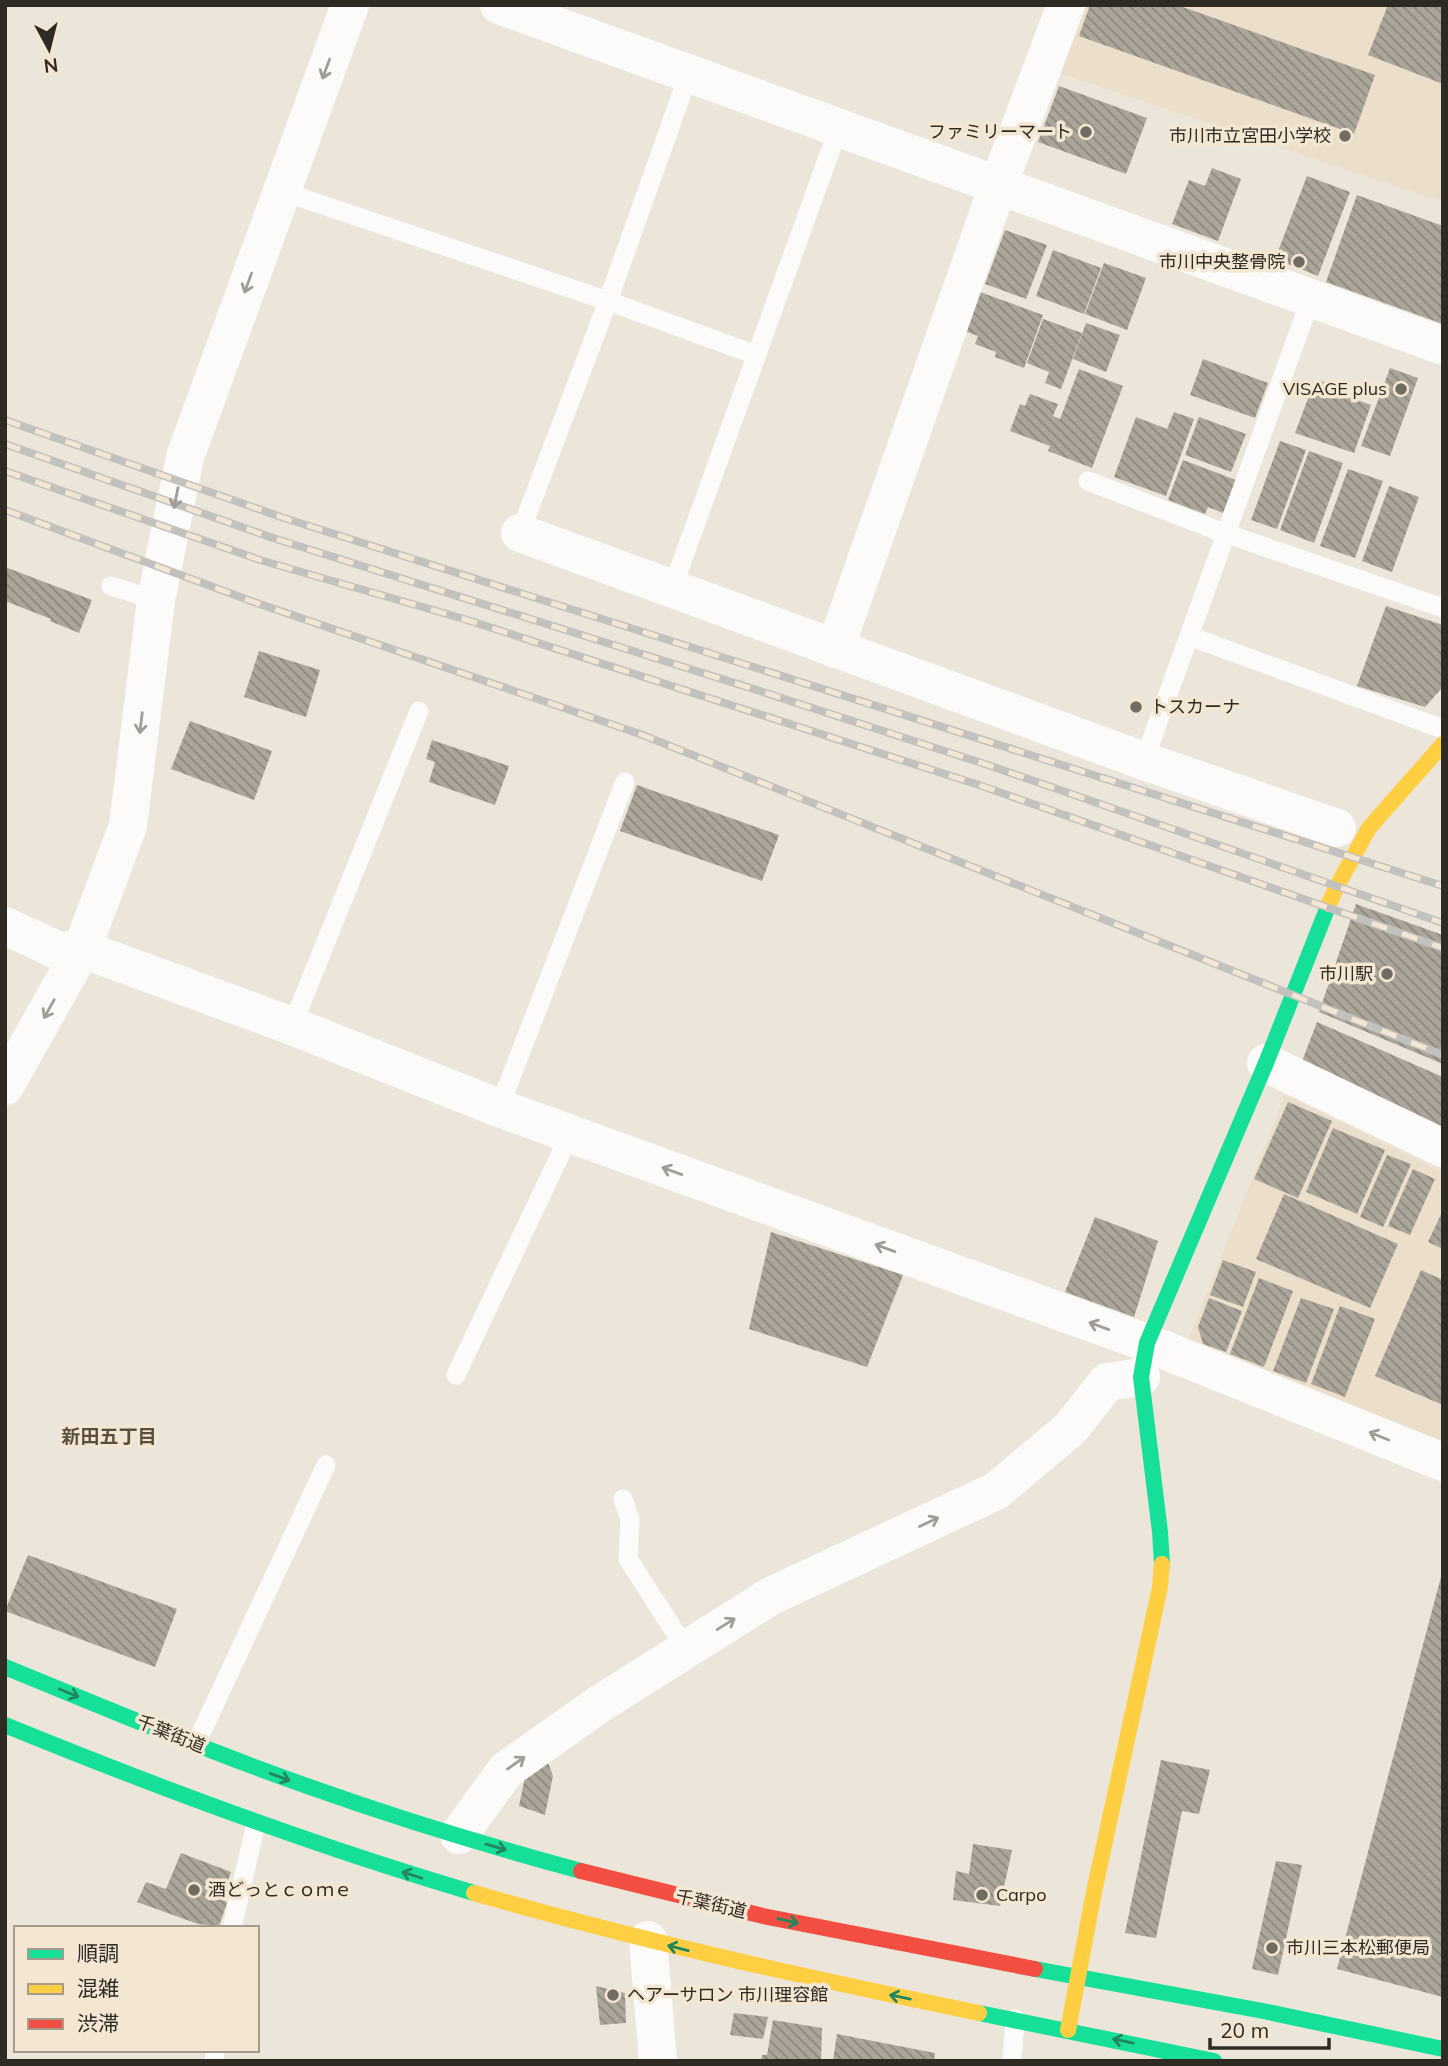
<svg xmlns="http://www.w3.org/2000/svg" width="1448" height="2066" font-family="Mulish,'Noto Sans JP',sans-serif">
	<style>
		.built { fill: #ebdecb }
		.building { fill: url(#building-back-hatch) }
		.lines { fill: none; stroke-linecap: round; stroke-linejoin: round }
		.lane { stroke: #fcfbf9; stroke-width: 19 }
		.street { stroke: #fcfbf9; stroke-width: 38 }
		.fast { stroke: #16e098; stroke-width: 16 }
		.slow { stroke: #ffcf43; stroke-width: 16 }
		.jam { stroke: #f24e42; stroke-width: 16 }
		.rail-casing { stroke: #c3c1be; stroke-width: 8 }
		.rail { stroke: #f3e6d3; stroke-width: 5; stroke-dasharray: 16; stroke-linecap: butt }
		.oneway { stroke: #a09d98 }
		.oneway2 { stroke: #22855d }
		.poi-dot { fill: #716b62; stroke: #f3e6d3; stroke-width: 2.5 }
		.labels { text-anchor: middle; stroke-width: 7; stroke-linejoin: round; paint-order: stroke }
		.poi-label { font-size: 18px; fill: #2f2a22; stroke: #f3e6d3; text-anchor: end }
		.street-label { font-size: 18px; fill: #2f2a22; stroke: #f3e6d3 }
		.neighbourhood-label { font-size: 19px; font-weight: bold; fill: #5a4f3f; stroke: #f3e6d3 }
	</style>
	<defs>
		<pattern id="building-back-hatch" width="6" height="6" patternUnits="userSpaceOnUse" patternTransform="scale(1.75)"><rect width="6" height="6" fill="#aca59a"/><path d="M-1 5l2 2M0 0l6 6M5-1l2 2" fill="none" stroke="#8c877d"/></pattern>
	</defs>
	<rect width="100%" height="100%" fill="#ece5da"/>
	<!-- built -->
	<path class="built" d="M1076,5h367v197l-390,-131z
		M1285,1095l158,77v274l-255,-105z"/>
	<!-- building -->
	<path class="building" d="M1090,5h87l198,70 -21,59 -275,-98z
		M1388,5h55v79l-75,-29z
		M1059,86l88,32 -21,56 -88,-32z
		M1212,168l29,11 -23,62 -46,-17 17,-44 16,6z
		M1307,176l43,16 -32,84 -43,-17z
		M1357,195l86,31v98l-117,-42z
		M1005,230l42,15 -21,54 -41,-15z
		M1053,250l48,18 -17,46 -48,-18z
		M1104,263l42,15 -19,52 -42,-16z
		M980,292l63,23 -19,53 -29,-11 1,-5 -21,-8 3,-8 -13,-5z
		M1043,319l39,14 -21,56 -16,-6 4,-11 -22,-9z
		M1086,323l34,12 -14,37 -33,-13z
		M1203,359l65,24 -13,35 -65,-23z
		M1390,368l28,10 -28,78 -29,-10z
		M1079,369l44,17 -31,82 -44,-17 2,-5 -40,-15 10,-27 5,2 5,-12 28,10 -5,12 7,3z
		M1319,380l21,8 -2,5 33,12 -17,48 -59,-20 17,-45 4,1z
		M1174,412l20,7 -28,77 -52,-19 22,-60 31,12z
		M1199,417l47,17 -15,38 -46,-17z
		M1280,441l26,9 -29,79 -26,-9z
		M1309,451l34,12 -29,80 -34,-13z
		M1183,460l53,20 -13,33 -15,-6 -3,7 -37,-14z
		M1348,469l35,12 -28,77 -35,-12z
		M1389,486l30,11 -27,75 -30,-11z
		M5,567l87,33 -13,33 -29,-12 1,-2 -46,-18z
		M1386,606l57,19v62l-18,20 -68,-21z
		M259,651l61,19 -14,47 -62,-20z
		M190,721l82,30 -18,49 -83,-31z
		M432,740l77,26 -14,39 -66,-23 6,-20 -9,-3z
		M637,785l142,50 -17,46 -142,-50z
		M1356,904l87,31v129l-124,-52z
		M1317,1022l126,55v56l-142,-69z
		M1288,1102l44,19 -34,77 -44,-19z
		M1333,1128l52,22 -28,64 -51,-22z
		M1387,1155l24,9 -28,63 -23,-10z
		M1413,1169l22,10 -25,56 -22,-9z
		M1284,1194l114,50 -28,64 -114,-49z
		M1443,1210v39l-15,-7z
		M1095,1217l63,24 -24,76 -69,-25z
		M771,1232l132,43 -36,92 -118,-38z
		M1223,1260l33,12 -13,35 -33,-12z
		M1421,1270l22,10v125l-68,-29z
		M1259,1278l34,13 -29,76 -34,-13z
		M1209,1298l33,13 -16,41 -23,-8 -5,-17z
		M1301,1298l33,11 -28,74 -33,-12z
		M1340,1306l35,13 -30,78 -34,-13z
		M28,1555l149,54 -22,58 -150,-56z
		M1442,1573h1v424l-106,-28z
		M547,1760l6,16 -8,39 -26,-9 6,-29z
		M1161,1760l49,10 -11,44 -17,-3 -26,127 -31,-5z
		M973,1844l39,6 -12,56 -47,-6 3,-29 13,3z
		M181,1853l50,19 -9,26 5,5 -8,23 -21,-2 -61,-22 9,-20 20,7z
		M1276,1861l26,4 -24,110 -26,-6z
		M596,1986l29,7 1,30 -26,2z
		M734,2013l34,4 -5,22 -33,-4z
		M773,2020l49,8 -1,33h-60l1,-6h5z
		M837,2034l98,19 -1,8h-101z"/>
	<g class="lines">
		<!-- lane -->
		<path class="lane" d="M281,191l327,110 148,54
			M1088,481l139,53 216,74
			M520,533l88,-232 81,-228
			M111,586l45,14
			M672,589l167,-462
			M1189,636l254,93
			M1144,761l167,-463
			M292,1026l127,-315
			M499,1108l126,-326
			M456,1375l114,-241
			M623,1499l7,20 -2,40 58,90
			M196,1744l130,-279
			M232,1928l24,-105
			M214,2061l1,-11
			M1012,2061l3,-42"/>
		<!-- street -->
		<path class="street" d="M499,5l944,341
			M520,533l624,228 193,67
			M835,649l163,-463 68,-181
			M5,926l54,25 23,-2 210,77 207,82 648,235 296,119
			M1266,1063l177,85
			M5,1086l77,-137 46,-123 28,-226 29,-143 165,-452
			M459,1835l47,-65 95,-67 170,-107 225,-105 75,-63 36,-46 34,-5
			M648,1940l10,121"/>
		<!-- fast -->
		<path class="fast" d="M1162,1564l-2,-32 -19,-155 6,-34 119,-280 63,-159
			M5,1667c100,41 200,83 302,119 90,32 181,60 274,85
			M5,1725c154,63 309,121 469,168
			M1035,1969l228,42 180,38
			M979,2013l235,48"/>
		<!-- slow -->
		<path class="slow" d="M1329,904l7,-16 33,-60 74,-84
			M474,1893c166,48 335,85 505,120
			M1068,2030l26,-138 66,-305 2,-23"/>
		<!-- jam -->
		<path class="jam" d="M581,1871l182,45 272,53"/>
		<!-- rail casing -->
		<g class="rail-casing">
			<path id="rail" d="M5,420l279,98 1159,368
				M5,444l268,94 490,154 222,72 458,159
				M5,471l255,89 204,59 515,166 464,163
				M5,510l246,91 389,133 803,321"/>
		</g>
		<!-- rail -->
		<use href="#rail" class="rail"/>
	</g>
	<!-- one-way arrows -->
	<defs><path id="oneway-shaft" d="M-6 0H5M1.5-3L5.5 0L1.5 3" fill="none" stroke-width="1.6" stroke-linecap="round" stroke-linejoin="round" transform="scale(1.75)"/></defs>
	<g class="oneway">
		<use href="#oneway-shaft" transform="translate(326 69) rotate(110)"/>
		<use href="#oneway-shaft" transform="translate(248 283) rotate(110)"/>
		<use href="#oneway-shaft" transform="translate(176 498) rotate(101)"/>
		<use href="#oneway-shaft" transform="translate(141 723) rotate(97)"/>
		<use href="#oneway-shaft" transform="translate(49 1009) rotate(119)"/>
		<use href="#oneway-shaft" transform="translate(672 1171) rotate(-160)"/>
		<use href="#oneway-shaft" transform="translate(885 1248) rotate(-160)"/>
		<use href="#oneway-shaft" transform="translate(1099 1326) rotate(-160)"/>
		<use href="#oneway-shaft" transform="translate(1379 1436) rotate(-158)"/>
		<use href="#oneway-shaft" transform="translate(929 1522) rotate(-25)"/>
		<use href="#oneway-shaft" transform="translate(726 1624) rotate(-32)"/>
		<use href="#oneway-shaft" transform="translate(516 1763) rotate(-35)"/>
	</g>
	<g class="oneway2">
		<use href="#oneway-shaft" transform="translate(69 1693) rotate(22)"/>
		<use href="#oneway-shaft" transform="translate(280 1777) rotate(20)"/>
		<use href="#oneway-shaft" transform="translate(496 1847) rotate(16)"/>
		<use href="#oneway-shaft" transform="translate(412 1875) rotate(-162)"/>
		<use href="#oneway-shaft" transform="translate(788 1921) rotate(13)"/>
		<use href="#oneway-shaft" transform="translate(678 1948) rotate(-166)"/>
		<use href="#oneway-shaft" transform="translate(900 1997) rotate(-168)"/>
		<use href="#oneway-shaft" transform="translate(1123 2041) rotate(-168)"/>
	</g>
	<!-- markers -->
	<g class="poi-dot">
		<circle cx="1086" cy="132" r="7"/>
		<circle cx="1345" cy="136" r="7"/>
		<circle cx="1299" cy="262" r="7"/>
		<circle cx="1401" cy="389" r="7"/>
		<circle cx="1136" cy="707" r="7"/>
		<circle cx="1387" cy="974" r="7"/>
		<circle cx="194" cy="1890" r="7"/>
		<circle cx="982" cy="1895" r="7"/>
		<circle cx="1272" cy="1948" r="7"/>
		<circle cx="613" cy="1995" r="7"/>
	</g>
	<g class="labels">
		<!-- poi labels -->
		<g class="poi-label">
			<text x="1072" y="138">ファミリーマート</text>
			<text x="1331" y="142">市川市立宮田小学校</text>
			<text x="1285" y="268">市川中央整骨院</text>
			<text x="1387" y="395">VISAGE plus</text>
			<text x="1150" y="713" text-anchor="start">トスカーナ</text>
			<text x="1373" y="980">市川駅</text>
			<text x="208" y="1896" text-anchor="start">酒どっとｃｏｍｅ</text>
			<text x="996" y="1901" text-anchor="start">Carpo</text>
			<text x="1286" y="1954" text-anchor="start">市川三本松郵便局</text>
			<text x="627" y="2001" text-anchor="start">ヘアーサロン 市川理容館</text>
		</g>
		<!-- street labels -->
		<g class="street-label">
			<text transform="translate(171 1734) rotate(22)" y="6">千葉街道</text>
			<text transform="translate(711 1904) rotate(13)" y="6">千葉街道</text>
		</g>
		<!-- neighbourhood labels -->
		<g class="neighbourhood-label">
			<text x="109" y="1443">新田五丁目</text>
		</g>
	</g>
	<!-- border -->
	<rect width="1448" height="2066" fill="none" stroke="#2f2a22" stroke-width="14"/>
	<!-- legend -->
	<rect x="14" y="1926" width="245" height="126" fill="#f3e6d3" stroke="#a59b8c" stroke-width="2"/>
	<rect x="28" y="1949" width="35" height="10" fill="#16e098" stroke="#a59b8c" stroke-width="2"/>
	<text x="77" y="1961" font-size="21" fill="#2f2a22">順調</text>
	<rect x="28" y="1984" width="35" height="10" fill="#ffcf43" stroke="#a59b8c" stroke-width="2"/>
	<text x="77" y="1996" font-size="21" fill="#2f2a22">混雑</text>
	<rect x="28" y="2019" width="35" height="10" fill="#f24e42" stroke="#a59b8c" stroke-width="2"/>
	<text x="77" y="2031" font-size="21" fill="#2f2a22">渋滞</text>
	<!-- north arrow -->
	<g transform="translate(49 49) rotate(173)" stroke="#f3e6d3" stroke-width="5" paint-order="stroke">
	<path d="M0-5L12 26L0 18L-12 26Z" fill="#2f2a22"/>
	<text y="-10" font-size="19" font-weight="bold" text-anchor="middle" fill="#2f2a22">N</text>
	</g>
	<!-- scale -->
	<path d="M1210 2038v10h119v-10" fill="none" stroke="#2f2a22" stroke-width="3.5"/>
	<text x="1220" y="2038" font-size="21" fill="#2f2a22" stroke="#f3e6d3" stroke-width="5" paint-order="stroke">20 m</text>
</svg>
